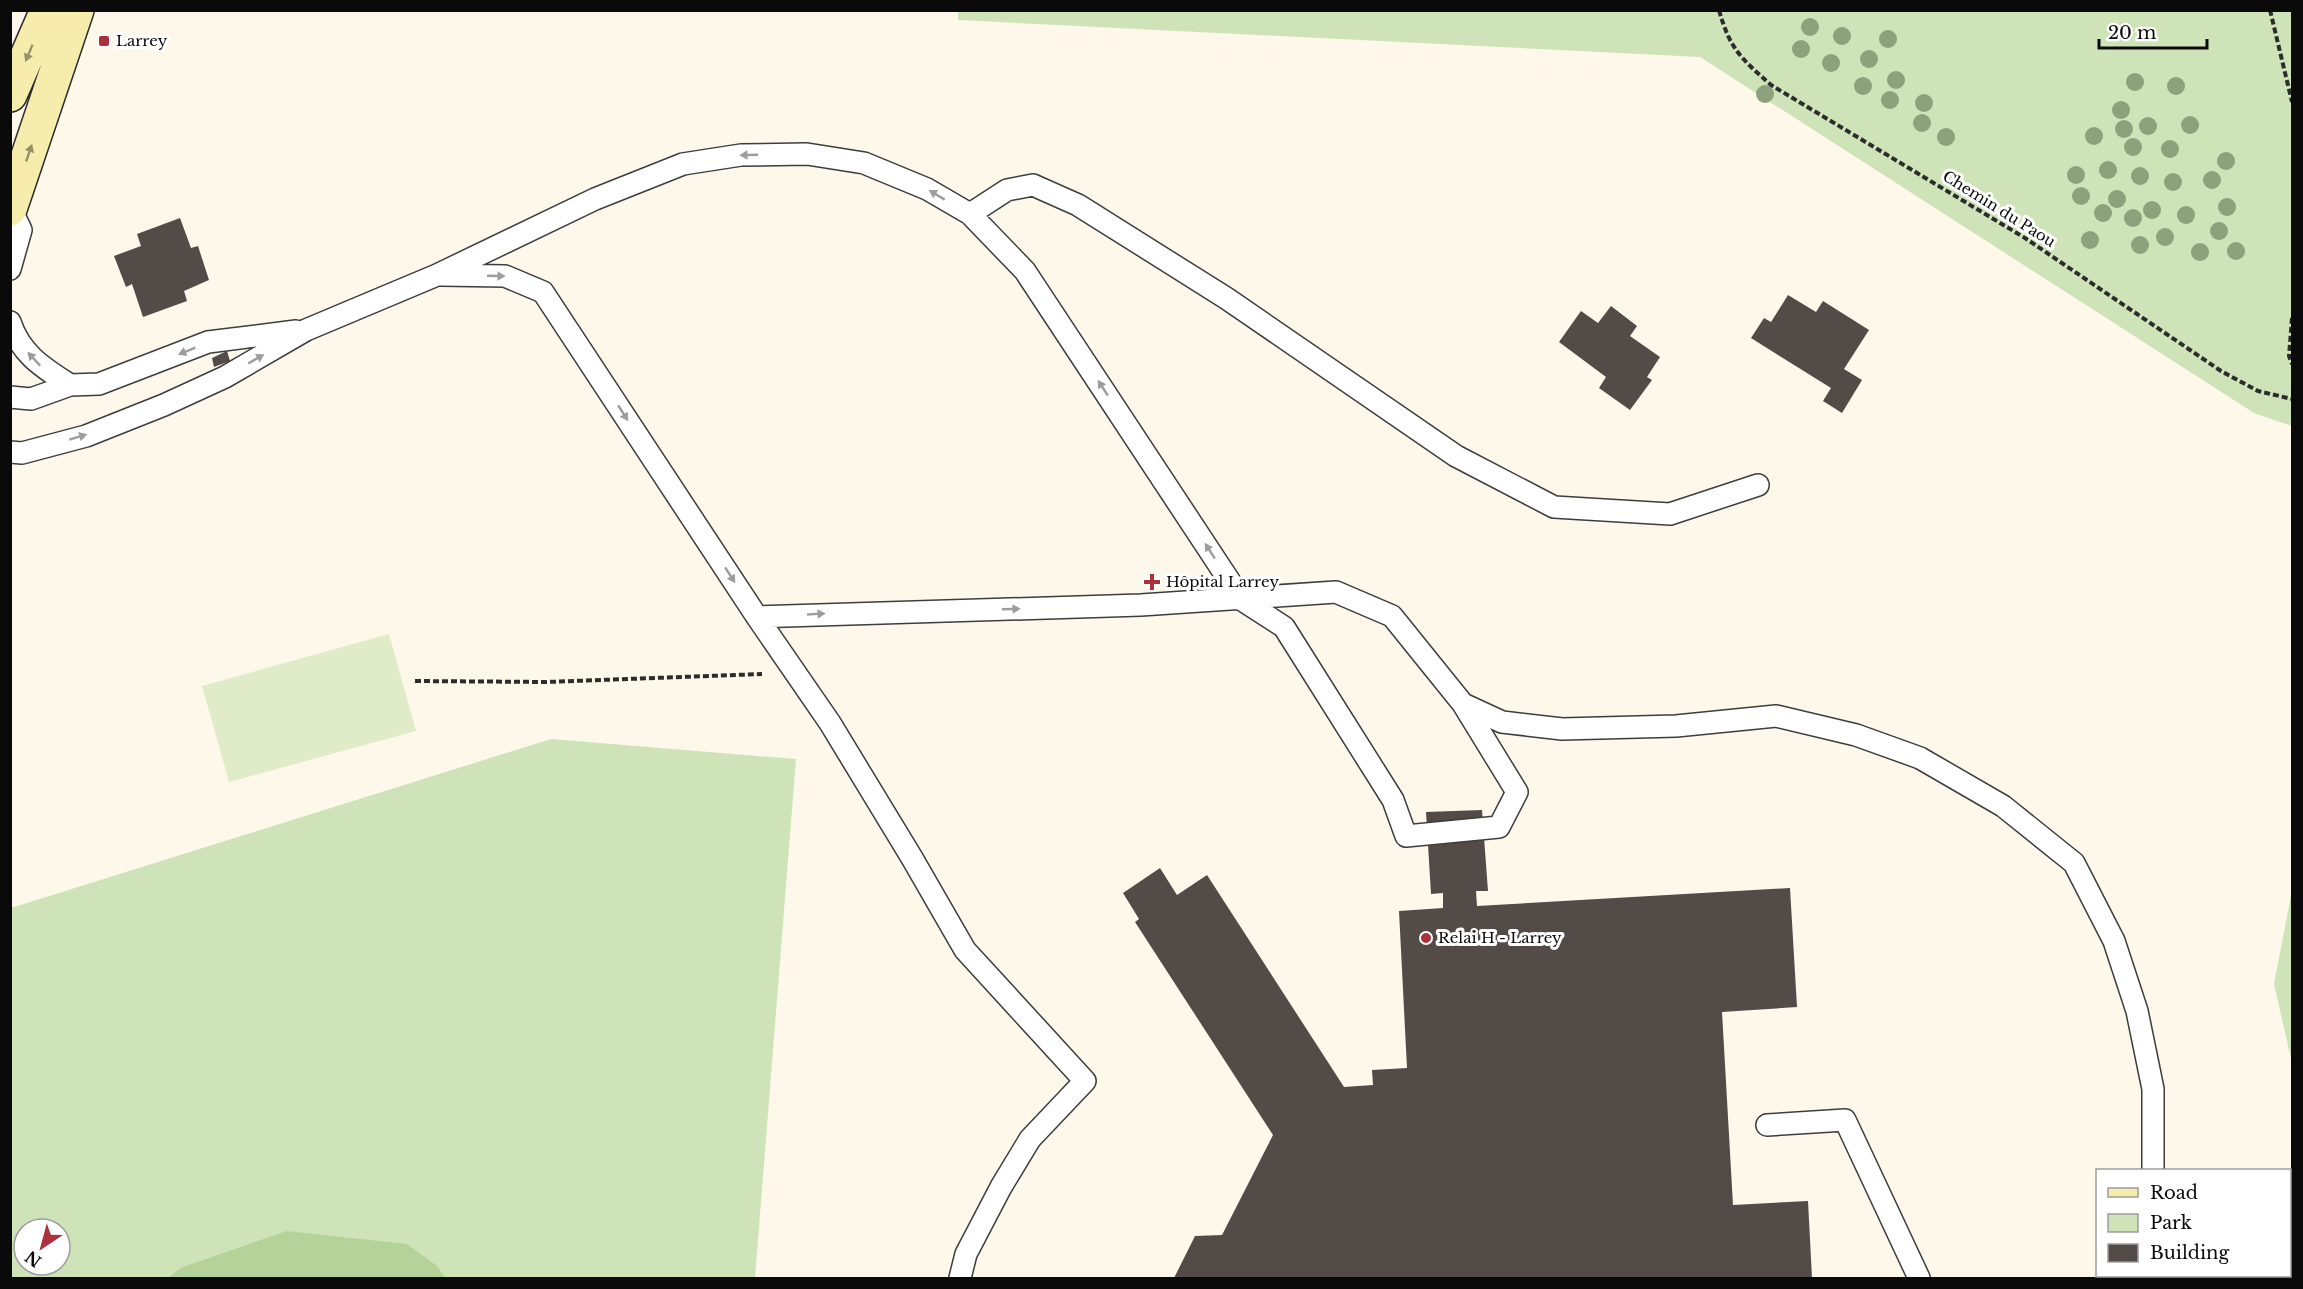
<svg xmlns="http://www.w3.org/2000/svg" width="2303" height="1289" font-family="'Libre Baskerville',serif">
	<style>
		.green { fill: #cfe3b8; fill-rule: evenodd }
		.forest { fill: #b4d299 }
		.pitch { fill: #e0ebc8 }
		.building { fill: #524b48 }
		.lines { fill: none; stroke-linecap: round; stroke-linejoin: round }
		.lane-casing { stroke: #3d3d3d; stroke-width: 24 }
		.secondary-casing { stroke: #2c2c2c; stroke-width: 36 }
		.path { stroke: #2c2c2c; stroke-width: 4; stroke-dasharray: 6 3; stroke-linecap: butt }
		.lane { stroke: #fff; stroke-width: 21 }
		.secondary { stroke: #f6ecab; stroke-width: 33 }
		.tree { fill: #8ca17c }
		.oneway { fill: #98926b }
		.oneway2 { fill: #9d9d9d }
		.poi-dot { fill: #ab323b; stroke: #fff; stroke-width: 2 }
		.labels { text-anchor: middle; stroke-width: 6; stroke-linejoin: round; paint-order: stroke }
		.poi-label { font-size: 15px; fill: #0a0a0a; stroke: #fff; text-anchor: start }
		.street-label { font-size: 15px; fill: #0a0a0a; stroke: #fff }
	</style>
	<rect width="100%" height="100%" fill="#fdf8ea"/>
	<!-- green -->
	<path class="green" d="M958,11h1334v415l-38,-13 -554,-356 -742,-37z
		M551,739l245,20 -41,519h-309l-9,-12 -151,-35 -104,36 -15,11h-156v-370zM24,1229h36v36h-36z
		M2292,890v173l-18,-79z"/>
	<!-- forest -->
	<path class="forest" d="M286,1231l121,13 30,22 9,12h-279l15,-11z"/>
	<!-- pitch -->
	<path class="pitch" d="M389,634l27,97 -187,51 -27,-96z"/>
	<!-- building -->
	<path class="building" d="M180,218l11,30 7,-2 11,34 -25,11 3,10 -44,16 -11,-33 -6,3 -12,-31 27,-10 -4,-12z
		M1788,295l28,17 7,-11 46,29 -25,39 18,11 -20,33 -19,-12 8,-13 -80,-50 13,-20 7,4z
		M1611,306l26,20 -7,10 30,21 -13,20 5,3 -22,30 -31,-22 7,-11 -47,-35 22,-31 17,12z
		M227,351l3,10 -16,6 -2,-9z
		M1482,810l6,81h-12l1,15 313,-18 7,119 -75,5 11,193 75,-4 4,77h-638l21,-42 27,-1 51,-100 -138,-213 4,-3 -16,-26 37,-25 17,27 30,-20 137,212 29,-2 -1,-15 35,-2 -8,-157 44,-3v-15l-12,1 -5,-82z"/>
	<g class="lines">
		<!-- lane casing -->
		<g class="lane-casing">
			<path id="lane" d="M970,214l37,-24 26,-5 45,20 148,93 230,158 98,51 116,7 88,-29
				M10,269l11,-39 -10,-21
				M441,275l64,1 38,16 214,325 73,106 82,135 53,92 120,131 -55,58 -29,48 -35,67 -6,24
				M10,322c11,33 34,46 60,63
				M10,397l21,2 39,-14 29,-1 109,-42 88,-11
				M10,452l12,1 64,-17 78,-31 61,-28 81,-47 131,-55 158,-76 88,-35 58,-9 66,-1 57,9 63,26 43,25 55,57 217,329 42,27 109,173 13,36 93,-9 18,-35 -54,-88 -71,-88 -56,-24 -195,13 -384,12
				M1463,704l39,18 60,7 114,-3 100,-10 80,19 64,23 83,48 71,57 40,78 23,70 16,78v81
				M1767,1125l78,-5 74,158
				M2110,1278l1,-2"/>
		</g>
		<!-- secondary casing -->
		<g class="secondary-casing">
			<path id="secondary" d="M10,95l37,-85
				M10,209l67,-199"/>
		</g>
		<!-- path -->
		<path class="path" d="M1719,10c11,40 23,49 52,75l254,153 196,133 37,20 34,8
			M2270,10l22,92
			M2292,318l-3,38 3,8
			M415,681l131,1 216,-8"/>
		<!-- lane -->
		<use href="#lane" class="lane"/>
		<!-- secondary -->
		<use href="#secondary" class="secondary"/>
	</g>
	<!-- trees -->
	<g class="tree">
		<circle cx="1810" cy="27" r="9"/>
		<circle cx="1842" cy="36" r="9"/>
		<circle cx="1888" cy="39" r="9"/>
		<circle cx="1801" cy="49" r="9"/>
		<circle cx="1869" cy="59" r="9"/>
		<circle cx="1831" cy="63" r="9"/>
		<circle cx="1896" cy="80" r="9"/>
		<circle cx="2135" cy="82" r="9"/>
		<circle cx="1863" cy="86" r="9"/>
		<circle cx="2176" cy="86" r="9"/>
		<circle cx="1765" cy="94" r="9"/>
		<circle cx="1890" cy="100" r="9"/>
		<circle cx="1924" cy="103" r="9"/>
		<circle cx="2121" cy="110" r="9"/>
		<circle cx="1922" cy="123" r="9"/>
		<circle cx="2190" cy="125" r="9"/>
		<circle cx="2148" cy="126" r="9"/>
		<circle cx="2124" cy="129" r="9"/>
		<circle cx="2094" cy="136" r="9"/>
		<circle cx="1946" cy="137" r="9"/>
		<circle cx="2133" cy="147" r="9"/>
		<circle cx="2170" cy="149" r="9"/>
		<circle cx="2226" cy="161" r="9"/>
		<circle cx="2108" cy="170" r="9"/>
		<circle cx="2076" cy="175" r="9"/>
		<circle cx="2140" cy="176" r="9"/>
		<circle cx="2212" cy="180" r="9"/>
		<circle cx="2173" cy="182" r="9"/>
		<circle cx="2081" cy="196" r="9"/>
		<circle cx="2117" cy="199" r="9"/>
		<circle cx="2227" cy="207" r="9"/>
		<circle cx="2152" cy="210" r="9"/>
		<circle cx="2103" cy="213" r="9"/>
		<circle cx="2186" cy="215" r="9"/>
		<circle cx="2133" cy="218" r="9"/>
		<circle cx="2219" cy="231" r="9"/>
		<circle cx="2165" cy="237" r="9"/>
		<circle cx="2090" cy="240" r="9"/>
		<circle cx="2140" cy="245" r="9"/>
		<circle cx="2236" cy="251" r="9"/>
		<circle cx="2200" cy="252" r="9"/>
	</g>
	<!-- one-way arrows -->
	<defs><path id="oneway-solid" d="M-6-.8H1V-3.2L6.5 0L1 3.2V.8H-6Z" transform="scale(1.5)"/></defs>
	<g class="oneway">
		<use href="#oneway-solid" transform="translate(29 53) rotate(113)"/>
		<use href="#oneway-solid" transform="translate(29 153) rotate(-71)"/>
	</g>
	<g class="oneway2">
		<use href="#oneway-solid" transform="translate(749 155) rotate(178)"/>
		<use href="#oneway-solid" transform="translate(937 195) rotate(-149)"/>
		<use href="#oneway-solid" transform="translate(496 276) rotate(2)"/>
		<use href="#oneway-solid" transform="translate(187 351) rotate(158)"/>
		<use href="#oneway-solid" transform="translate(34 359) rotate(-133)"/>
		<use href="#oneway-solid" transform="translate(256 359) rotate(-30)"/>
		<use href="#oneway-solid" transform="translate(1103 388) rotate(-123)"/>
		<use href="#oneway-solid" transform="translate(623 413) rotate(57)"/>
		<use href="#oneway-solid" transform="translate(78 437) rotate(-16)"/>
		<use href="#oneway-solid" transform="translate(1210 551) rotate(-123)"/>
		<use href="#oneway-solid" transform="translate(730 575) rotate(57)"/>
		<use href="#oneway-solid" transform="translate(1011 609) rotate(-2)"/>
		<use href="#oneway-solid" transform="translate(816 614) rotate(-3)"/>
	</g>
	<!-- markers -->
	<g class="poi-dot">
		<rect x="98" y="35" width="12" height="12" rx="3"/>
		<path d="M1149 573h6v6h6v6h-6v6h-6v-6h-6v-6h6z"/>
		<circle cx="1426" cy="938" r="6"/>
	</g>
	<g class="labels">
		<!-- poi labels -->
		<g class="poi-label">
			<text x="116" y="46">Larrey</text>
			<text x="1166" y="587">Hôpital Larrey</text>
			<text x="1438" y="943">Relai H - Larrey</text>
		</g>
		<!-- street labels -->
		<g class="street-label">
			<text transform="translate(1999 209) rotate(32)" y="5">Chemin du Paou</text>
		</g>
	</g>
	<!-- border -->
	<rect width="2303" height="1289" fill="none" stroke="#0a0a0a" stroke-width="24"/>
	<!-- legend -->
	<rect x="2096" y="1169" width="195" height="108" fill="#ffffff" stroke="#9d9d9d" stroke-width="1.5"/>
	<rect x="2108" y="1188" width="30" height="9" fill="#f6ecab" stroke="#9d9d9d" stroke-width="1.5"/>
	<text x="2150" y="1199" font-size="18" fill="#0a0a0a">Road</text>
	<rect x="2108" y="1214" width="30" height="18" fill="#cfe3b8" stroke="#9d9d9d" stroke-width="1.5"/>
	<text x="2150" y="1229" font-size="18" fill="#0a0a0a">Park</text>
	<rect x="2108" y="1244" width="30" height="18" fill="#524b48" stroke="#9d9d9d" stroke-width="1.5"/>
	<text x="2150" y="1259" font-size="18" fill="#0a0a0a">Building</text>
	<!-- north arrow -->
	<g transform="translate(42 1247) rotate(216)"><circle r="28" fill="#ffffff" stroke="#9d9d9d" stroke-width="1.5"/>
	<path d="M0-4.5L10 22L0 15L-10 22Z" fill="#ab323b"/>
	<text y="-9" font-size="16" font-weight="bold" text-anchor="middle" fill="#0a0a0a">N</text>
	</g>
	<!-- scale -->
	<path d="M2099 39v9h108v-9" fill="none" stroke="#0a0a0a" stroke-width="3"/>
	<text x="2108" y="39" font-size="18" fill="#0a0a0a" stroke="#ffffff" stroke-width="4.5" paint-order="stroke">20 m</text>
</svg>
